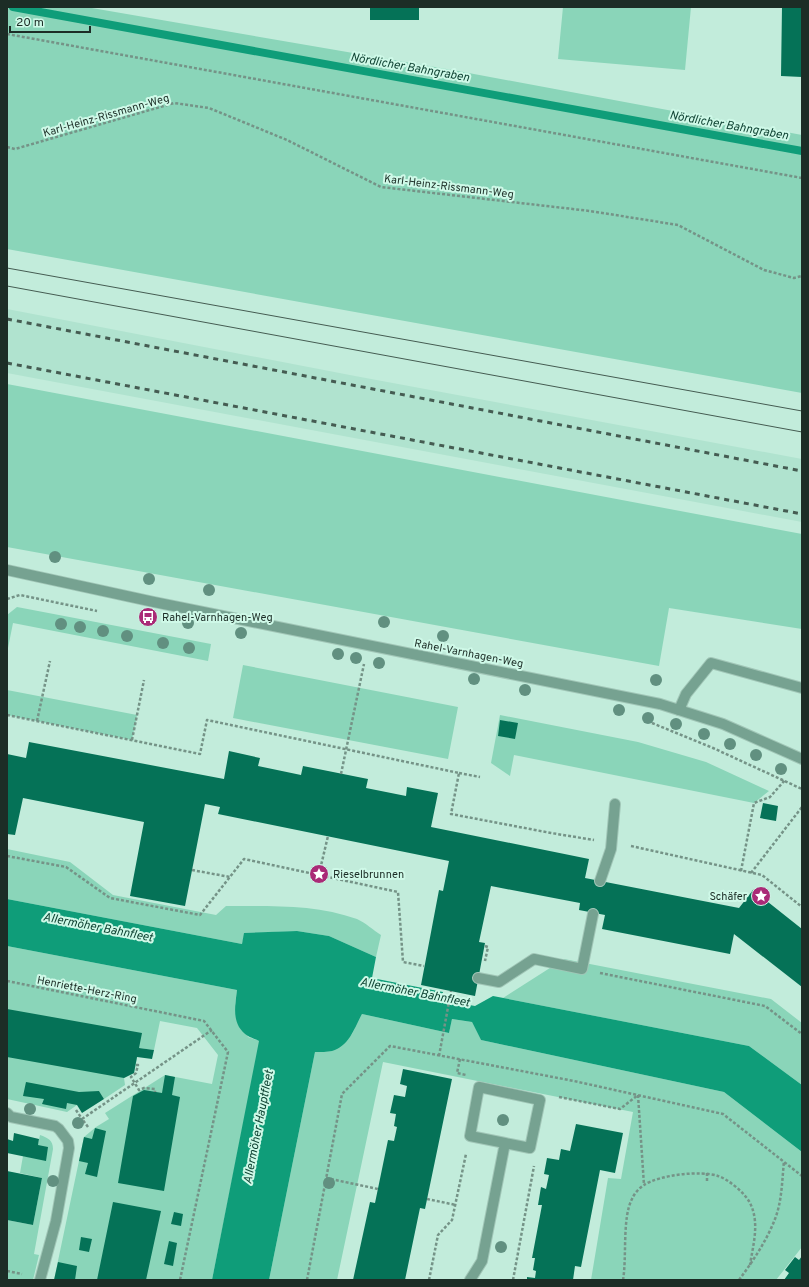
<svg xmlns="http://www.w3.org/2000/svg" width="809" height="1287" font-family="Overpass,sans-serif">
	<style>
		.built { fill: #b0e3cf }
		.green { fill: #8ad5b9 }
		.water { fill: #0f9d79 }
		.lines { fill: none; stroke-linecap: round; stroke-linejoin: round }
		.stream { stroke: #0f9d79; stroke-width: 8 }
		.building { fill: #057257 }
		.service-casing { stroke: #a1c6b7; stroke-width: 12 }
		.minor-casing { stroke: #a1c6b7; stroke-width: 12 }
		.tertiary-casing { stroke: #a1c6b7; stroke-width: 12 }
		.path { stroke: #759387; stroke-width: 2.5; stroke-dasharray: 3 2; stroke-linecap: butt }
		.service { stroke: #76a291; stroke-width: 10 }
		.minor { stroke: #76a291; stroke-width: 10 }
		.tertiary { stroke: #76a291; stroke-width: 10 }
		.tram { stroke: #455c52; stroke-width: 1 }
		.rail { stroke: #455c52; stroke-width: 3; stroke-dasharray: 5 5; stroke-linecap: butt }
		.tree { fill: #619080 }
		.labels { text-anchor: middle; stroke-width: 4; stroke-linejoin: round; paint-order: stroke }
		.street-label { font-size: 11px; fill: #1c2d26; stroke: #cff9e8 }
		.poi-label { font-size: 11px; fill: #1c2d26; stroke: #cff9e8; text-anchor: start }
		.water-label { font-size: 12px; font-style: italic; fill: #0f4333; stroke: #cff9e8 }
	</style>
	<rect width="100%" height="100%" fill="#c2ecdb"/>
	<!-- built -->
	<path class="built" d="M7,309l348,67 447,83v63l-795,-149z"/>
	<!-- green -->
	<path class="green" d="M7,7h79l372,64 344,64v258l-795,-144z
		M563,7h128l-6,63 -127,-11z
		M7,384l795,150v95l-133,-21 -10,58 -652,-119z
		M17,607l194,37 -3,17 -195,-38 -6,30v-38z
		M243,665l215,42 -10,52 -215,-41z
		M7,690l130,25 -5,25 -125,-25z
		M500,715l138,27 68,20 63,29 -15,12 -240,-48 -4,21 -19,-13z
		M7,849l63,13 43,33 103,20 10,-9c44,0 90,-2 131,13 9,4 16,11 24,16l-5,22 -47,-21 -32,-5 -52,2 -3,11 -235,-45z
		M7,946l230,44 -2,14 13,33 12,4 -48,239h-158l30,-143 12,-10 13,-8 -4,-6 60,-38 47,9 6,-29 -21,-27 -37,-7 -6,29 -15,-2 -5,25 -10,5 1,7 -21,14 -5,-8 -22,14 -10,7 -60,-13z
		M564,959l207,40 31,24v62l-53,-39 -246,-48z
		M362,1014l87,19 3,-14 20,3 9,18 243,52 78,60v95l-26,33h-185l17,-102 13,1 12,-67 -250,-50 -46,218h-68l46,-228 16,-1 21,-17z
		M40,1135c8,3 13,5 13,14l-19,105 5,1 -6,25h-26v-60l26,5 9,-47 -22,-5 3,-17 12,2z"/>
	<!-- water -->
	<path class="water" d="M7,899l235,45 2,-11 53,-2 32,5 47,21 -4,21 71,14 -1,8 33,6 18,-10 256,50 53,39v67l-78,-60 -243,-52 -9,-18 -20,-3 -3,14 -87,-19c-8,15 -13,32 -30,37 -5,1 -11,1 -17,1l-46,228h-57l47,-239c-3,-2 -8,-3 -11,-5 -17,-11 -13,-29 -11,-46l-230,-44z"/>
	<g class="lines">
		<!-- stream -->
		<path class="stream" d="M13,7l789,144"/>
	</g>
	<!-- building -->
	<path class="building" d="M370,7h49v13h-49z
		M782,7h20v70l-21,-1z
		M500,720l18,3 -3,16 -17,-3z
		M29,742l195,37 5,-28 31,7 -2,8 43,9 2,-9 65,13 -2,9 40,8 1,-9 31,6 -7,34 158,32 -4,19 154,30 14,-18 49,39v58l-68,-53 -4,20 -128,-25 3,-14 -26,-5 1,-7 -89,-17 -12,56 6,1 -10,53 -54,-11 18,-95 4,1 6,-30 -231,-47 2,-7 -15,-3 -20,102 -55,-10 14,-74 -121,-24 -8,37 -8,-1v-80l19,4z
		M763,803l15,3 -2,15 -16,-3z
		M7,1009l135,24 -3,15 15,2 -2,9 -15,-2 -3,16 -10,5 -117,-21z
		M403,1069l49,10 -27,130 -5,-1 -15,72h-52l17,-78 5,1 13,-63 6,1 3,-14 -3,-1 2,-12 -6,-1 4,-18 11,2 2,-11 -7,-2z
		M165,1075l10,2 -3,18 8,2 -16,94 -46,-8 15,-87 11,-6 18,3z
		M26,1082l53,10 20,-1 5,8 -22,14 -5,-8 -10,-2 -1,6 -24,-5 2,-5 -21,-3z
		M576,1124l47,9 -8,40 -15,-3 -19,97 -6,-1 -2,14h-46v-3l8,1 1,-7 -3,-1 2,-12h-3l10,-53h-4l3,-18 5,2 3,-14 -5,-1 3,-16 12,2 2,-11 9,2z
		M95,1128l11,3 -9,46 -12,-3 3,-11 -9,-2 5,-24 8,2z
		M14,1133l25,6 -1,6 10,2 -2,14 -39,-8v-14l6,2z
		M7,1171l35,7 -9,47 -26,-5z
		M113,1202l48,9 -15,69h-49z
		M174,1212l9,2 -2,12 -10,-2z
		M81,1237l11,2 -3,13 -10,-2z
		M169,1241l8,2 -4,23 -9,-2z
		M802,1256v24h-18l5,-7 -4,-3 10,-13 4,3z
		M58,1262l19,4 -2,14h-21z"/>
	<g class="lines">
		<!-- service casing -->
		<g class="service-casing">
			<path id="service" d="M679,710l7,-16 25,-31 91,25
				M600,881l11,-32 4,-45
				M478,978l21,4 35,-23 48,10 11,-55"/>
		</g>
		<!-- minor casing -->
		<g class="minor-casing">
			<path id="minor" d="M7,1113l4,4 44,9 4,3 9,12 1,7 -13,73 -16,59
				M470,1280l12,-19 23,-118 25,5 10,-48 -61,-13 -9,49 35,7"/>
		</g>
		<!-- tertiary casing -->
		<g class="tertiary-casing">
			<path id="tertiary" d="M7,570l147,32 506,102 63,20 79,35"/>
		</g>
		<!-- path -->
		<path class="path" d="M7,34l795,144
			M7,147l8,2 159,-46 35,5 78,32 94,47 209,24 88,14 86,45 30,8 8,-2
			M7,599l13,-4 77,16
			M7,715l193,39 7,-34 252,53 -8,41 100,19 43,7
			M37,721l13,-60
			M652,723l61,25 89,41
			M132,740l12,-60
			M459,773l21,4
			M341,774l23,-110
			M631,846l131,29 40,32
			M7,856l59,11 44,31 90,17 44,-56 154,33 5,70 21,4
			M192,870l38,7
			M741,871l13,-68 16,-6 15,-17
			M751,873l51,-66
			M319,874l9,-38
			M485,946l3,1 -3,14
			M600,973l165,33 37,28
			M7,981l197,40 24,31 -48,228
			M439,1056l12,-65
			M460,1059l-3,14 9,2
			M136,1065h2l-2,8 -5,4 8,13 5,-2 11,1v3
			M638,1095l6,90
			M559,1097l61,12 18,-14
			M76,1110l6,9
			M88,1127l-6,-8 130,-89
			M707,1173v9
			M326,1178l52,11
			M427,1199l29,6
			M7,1271l15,3
			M307,1280l35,-186 48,-48 184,35 149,33 79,62
			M429,1280l9,-45 14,-15 14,-66
			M513,1280l21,-114
			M623,1280c4,-23 -1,-62 9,-81 2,-5 7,-11 12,-14 15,-10 57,-15 74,-9 10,3 27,17 32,27 10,20 3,42 0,62
			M739,1280c14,-19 28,-40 36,-61 7,-18 7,-38 9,-58"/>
		<!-- service -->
		<use href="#service" class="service"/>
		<!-- minor -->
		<use href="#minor" class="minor"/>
		<!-- tertiary -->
		<use href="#tertiary" class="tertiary"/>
		<!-- tram -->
		<path class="tram" d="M7,268l795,143
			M7,286l795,146"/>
		<!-- rail -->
		<path class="rail" d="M7,319l795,152
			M7,363l795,151"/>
	</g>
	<!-- trees -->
	<g class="tree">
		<circle cx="55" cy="557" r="6"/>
		<circle cx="149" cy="579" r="6"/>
		<circle cx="209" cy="590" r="6"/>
		<circle cx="384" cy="622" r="6"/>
		<circle cx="188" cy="623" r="6"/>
		<circle cx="61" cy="624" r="6"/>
		<circle cx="80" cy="627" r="6"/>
		<circle cx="103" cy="631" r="6"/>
		<circle cx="241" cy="633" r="6"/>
		<circle cx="127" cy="636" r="6"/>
		<circle cx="443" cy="636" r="6"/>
		<circle cx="163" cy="643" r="6"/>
		<circle cx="189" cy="648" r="6"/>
		<circle cx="338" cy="654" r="6"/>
		<circle cx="356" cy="658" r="6"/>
		<circle cx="379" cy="663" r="6"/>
		<circle cx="474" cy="679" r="6"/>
		<circle cx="656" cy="680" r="6"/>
		<circle cx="525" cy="690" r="6"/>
		<circle cx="619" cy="710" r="6"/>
		<circle cx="648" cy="718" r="6"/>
		<circle cx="676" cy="724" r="6"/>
		<circle cx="704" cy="734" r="6"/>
		<circle cx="730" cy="744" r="6"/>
		<circle cx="756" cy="755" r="6"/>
		<circle cx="781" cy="769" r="6"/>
		<circle cx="30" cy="1109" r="6"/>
		<circle cx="503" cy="1120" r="6"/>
		<circle cx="78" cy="1123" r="6"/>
		<circle cx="53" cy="1181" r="6"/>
		<circle cx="329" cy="1183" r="6"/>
		<circle cx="501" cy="1247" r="6"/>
	</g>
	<!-- icons -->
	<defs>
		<g id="bus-disc" transform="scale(1)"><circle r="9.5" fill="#aa2a77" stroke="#cff9e8"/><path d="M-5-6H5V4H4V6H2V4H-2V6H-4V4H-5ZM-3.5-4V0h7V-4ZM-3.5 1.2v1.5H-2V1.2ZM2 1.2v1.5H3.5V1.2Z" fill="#fff"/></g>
		<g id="sight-disc" transform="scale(1)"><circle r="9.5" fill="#aa2a77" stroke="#cff9e8"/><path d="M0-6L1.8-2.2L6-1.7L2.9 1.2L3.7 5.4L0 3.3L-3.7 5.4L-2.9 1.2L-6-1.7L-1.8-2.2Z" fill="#fff"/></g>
	</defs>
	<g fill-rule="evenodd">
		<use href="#bus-disc" x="148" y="617"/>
		<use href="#sight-disc" x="319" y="874"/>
		<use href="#sight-disc" x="761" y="896"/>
	</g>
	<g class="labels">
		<!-- street labels -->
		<g class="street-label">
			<text transform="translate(106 115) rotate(-16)" y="4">Karl-Heinz-Rissmann-Weg</text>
			<text transform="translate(449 186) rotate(7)" y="4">Karl-Heinz-Rissmann-Weg</text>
			<text transform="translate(469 653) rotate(11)" y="4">Rahel-Varnhagen-Weg</text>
			<text transform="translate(87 989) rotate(11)" y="4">Henriette-Herz-Ring</text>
		</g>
		<!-- poi labels -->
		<g class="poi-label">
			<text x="162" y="621">Rahel-Varnhagen-Weg</text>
			<text x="333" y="878">Rieselbrunnen</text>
			<text x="747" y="900" text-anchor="end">Schäfer</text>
		</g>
		<!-- water labels -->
		<g class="water-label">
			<text transform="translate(410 67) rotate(10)" y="4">Nördlicher Bahngraben</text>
			<text transform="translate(729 125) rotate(10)" y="4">Nördlicher Bahngraben</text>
			<text transform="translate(98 927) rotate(11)" y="4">Allermöher Bahnfleet</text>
			<text transform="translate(415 992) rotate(11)" y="4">Allermöher Bahnfleet</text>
			<text transform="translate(258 1127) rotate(-79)" y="4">Allermöher Hauptfleet</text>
		</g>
	</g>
	<!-- border -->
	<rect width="809" height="1287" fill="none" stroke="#1c2d26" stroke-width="16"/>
	<!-- scale -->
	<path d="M10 26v6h80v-6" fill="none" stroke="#1c2d26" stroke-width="2"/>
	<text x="16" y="26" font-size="12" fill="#1c2d26" stroke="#cff9e8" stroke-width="3" paint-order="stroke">20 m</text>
</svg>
